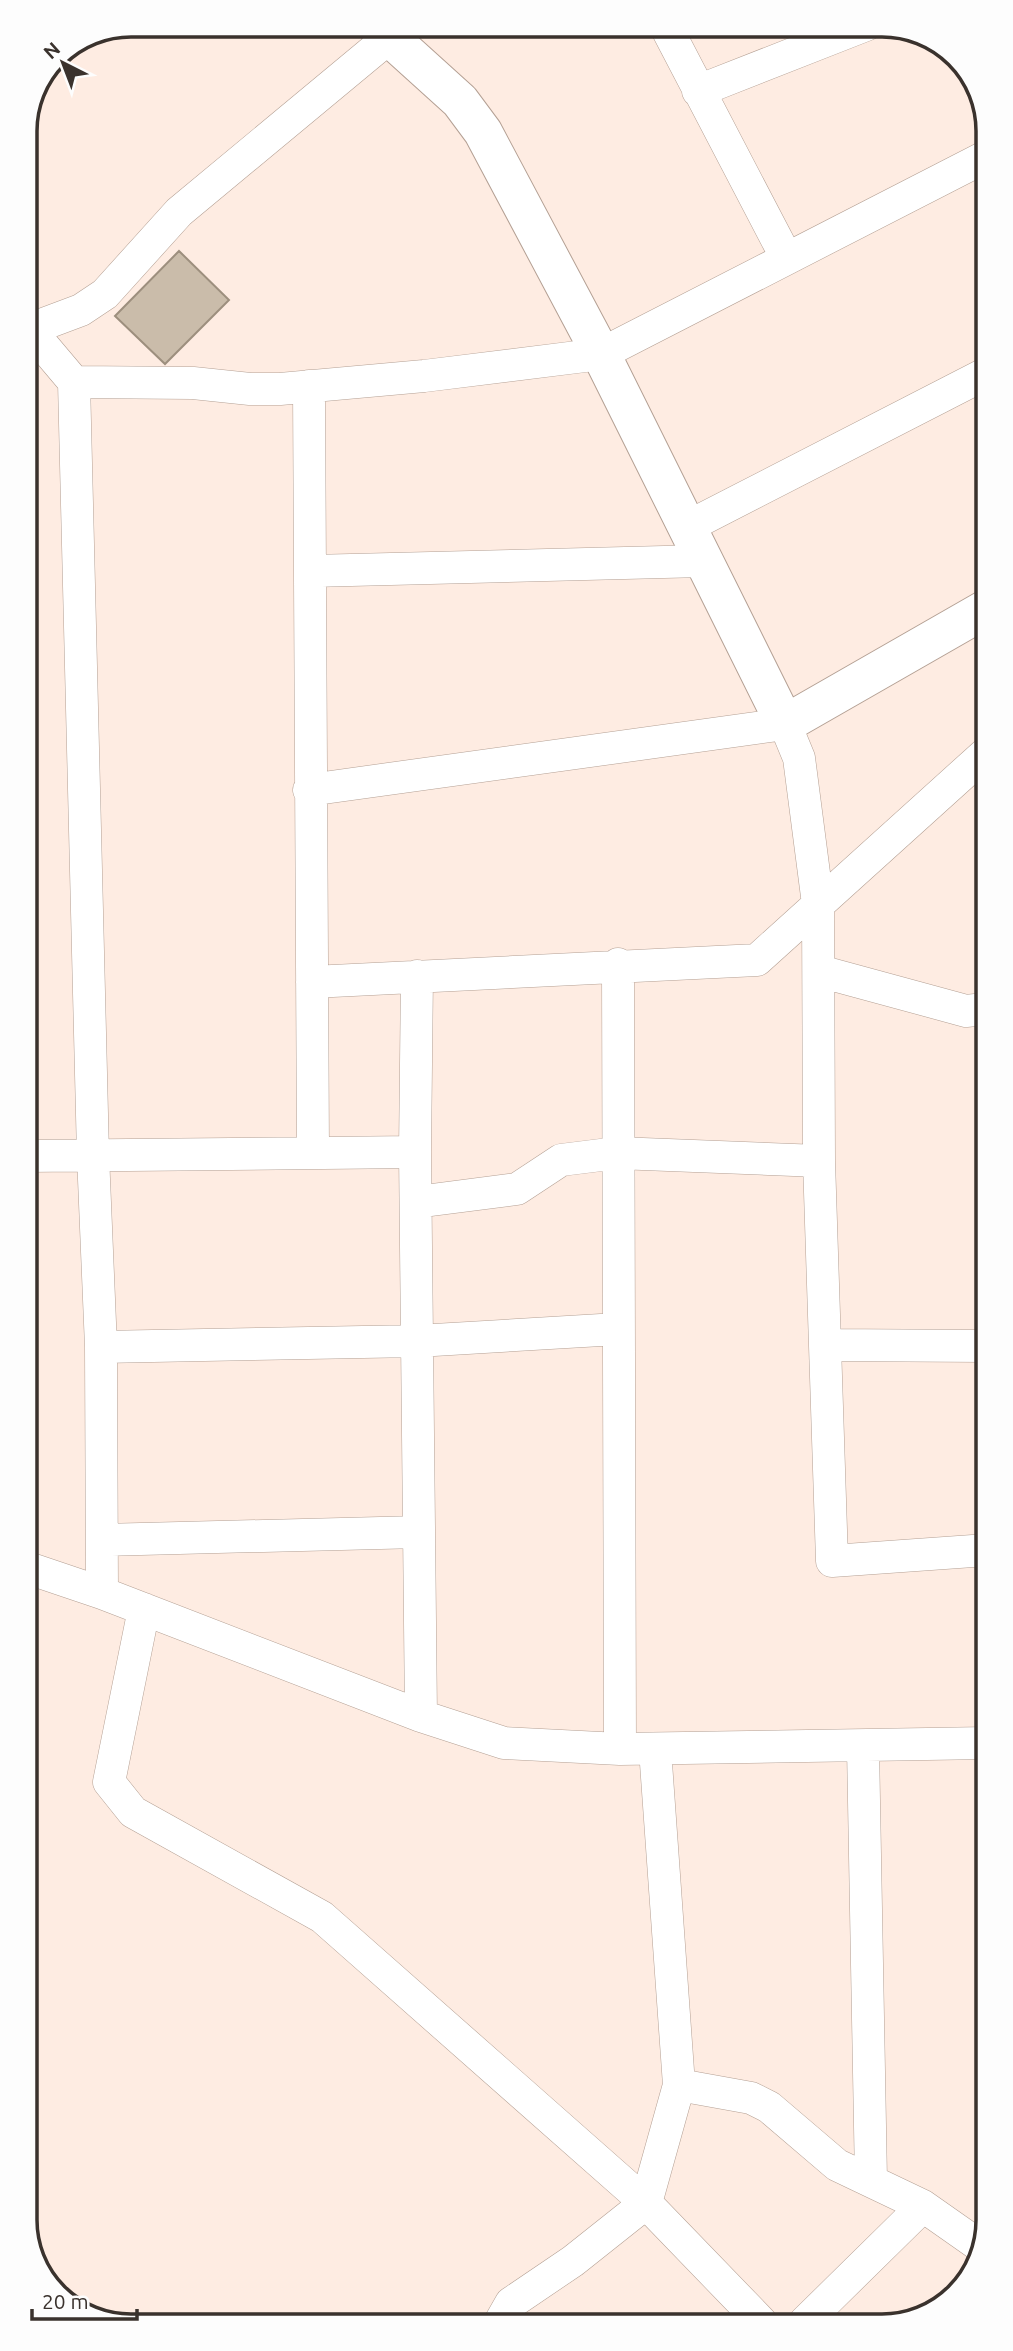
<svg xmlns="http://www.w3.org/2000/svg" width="1013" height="2351" font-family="Ubuntu,sans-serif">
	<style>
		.building { fill: #cabcaa; stroke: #9d8f7e; stroke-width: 2 }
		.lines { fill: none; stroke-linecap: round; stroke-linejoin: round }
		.street-casing { stroke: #b4a094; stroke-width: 33 }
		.secondary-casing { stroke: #b4a094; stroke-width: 40 }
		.street { stroke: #fff; stroke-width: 32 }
		.secondary { stroke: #fff; stroke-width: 38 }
		.rim { fill: none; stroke: #3a322d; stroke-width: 3.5 }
	</style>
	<rect width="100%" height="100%" fill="#feece2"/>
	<!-- building -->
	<path class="building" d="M179,251l50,49 -64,64 -50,-48z"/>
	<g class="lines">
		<!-- street casing -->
		<g class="street-casing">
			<path id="street" d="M665,25l121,232
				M698,91l168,-66
				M25,324l49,58 19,773 8,192 1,246
				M25,331l56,-21 24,-16 74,-82 212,-176
				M74,382l119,1 57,6h30l144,-13 177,-22 382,-196
				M309,386l4,767
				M687,527l296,-152
				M311,571l392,-10
				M309,790l476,-66 14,34 19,146 1,257 13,400 155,-11
				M618,964l2,785
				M819,971l147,40 19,-2
				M417,976l-2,176 6,564
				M312,982l445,-22 228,-206
				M27,1156l388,-4
				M416,1202l101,-13 44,-29 56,-7 202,8
				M825,1345l161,1
				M101,1347l316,-6 201,-12
				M102,1540l317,-8
				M28,1568l74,25 319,123 83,27 116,6 367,-6
				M144,1609l-35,173 24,30 189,105 324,286 115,119
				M863,1747l8,433
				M655,1749l24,336
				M805,2322l118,-116
				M499,2324l12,-21 62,-42 73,-58 33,-118 72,13 18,9 68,58 86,41 57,40"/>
		</g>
		<!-- secondary casing -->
		<g class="secondary-casing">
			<path id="secondary" d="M376,25l84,76 23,31 118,222 184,370 199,-114"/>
		</g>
		<!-- street -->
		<use href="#street" class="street"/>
		<!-- secondary -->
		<use href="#secondary" class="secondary"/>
	</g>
	<!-- crop -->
	<path d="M0 0H1013V2351H0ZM131 37H882A94 94 0 0 1 976 131V2220A94 94 0 0 1 882 2314H131A94 94 0 0 1 37 2220V131A94 94 0 0 1 131 37Z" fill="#fdfdfd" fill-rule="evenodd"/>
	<path class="rim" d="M131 37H882A94 94 0 0 1 976 131V2220A94 94 0 0 1 882 2314H131A94 94 0 0 1 37 2220V131A94 94 0 0 1 131 37Z"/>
	<!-- north arrow -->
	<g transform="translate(63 63) rotate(318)" stroke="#fdfdfd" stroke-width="5" paint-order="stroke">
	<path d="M0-5L12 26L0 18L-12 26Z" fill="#3a322d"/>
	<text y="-10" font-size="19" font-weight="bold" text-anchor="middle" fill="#3a322d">N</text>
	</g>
	<!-- scale -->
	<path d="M32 2309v10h105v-10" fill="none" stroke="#3a322d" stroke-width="3.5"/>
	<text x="42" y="2309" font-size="21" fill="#3a322d" stroke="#fdfdfd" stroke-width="5" paint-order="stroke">20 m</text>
</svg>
